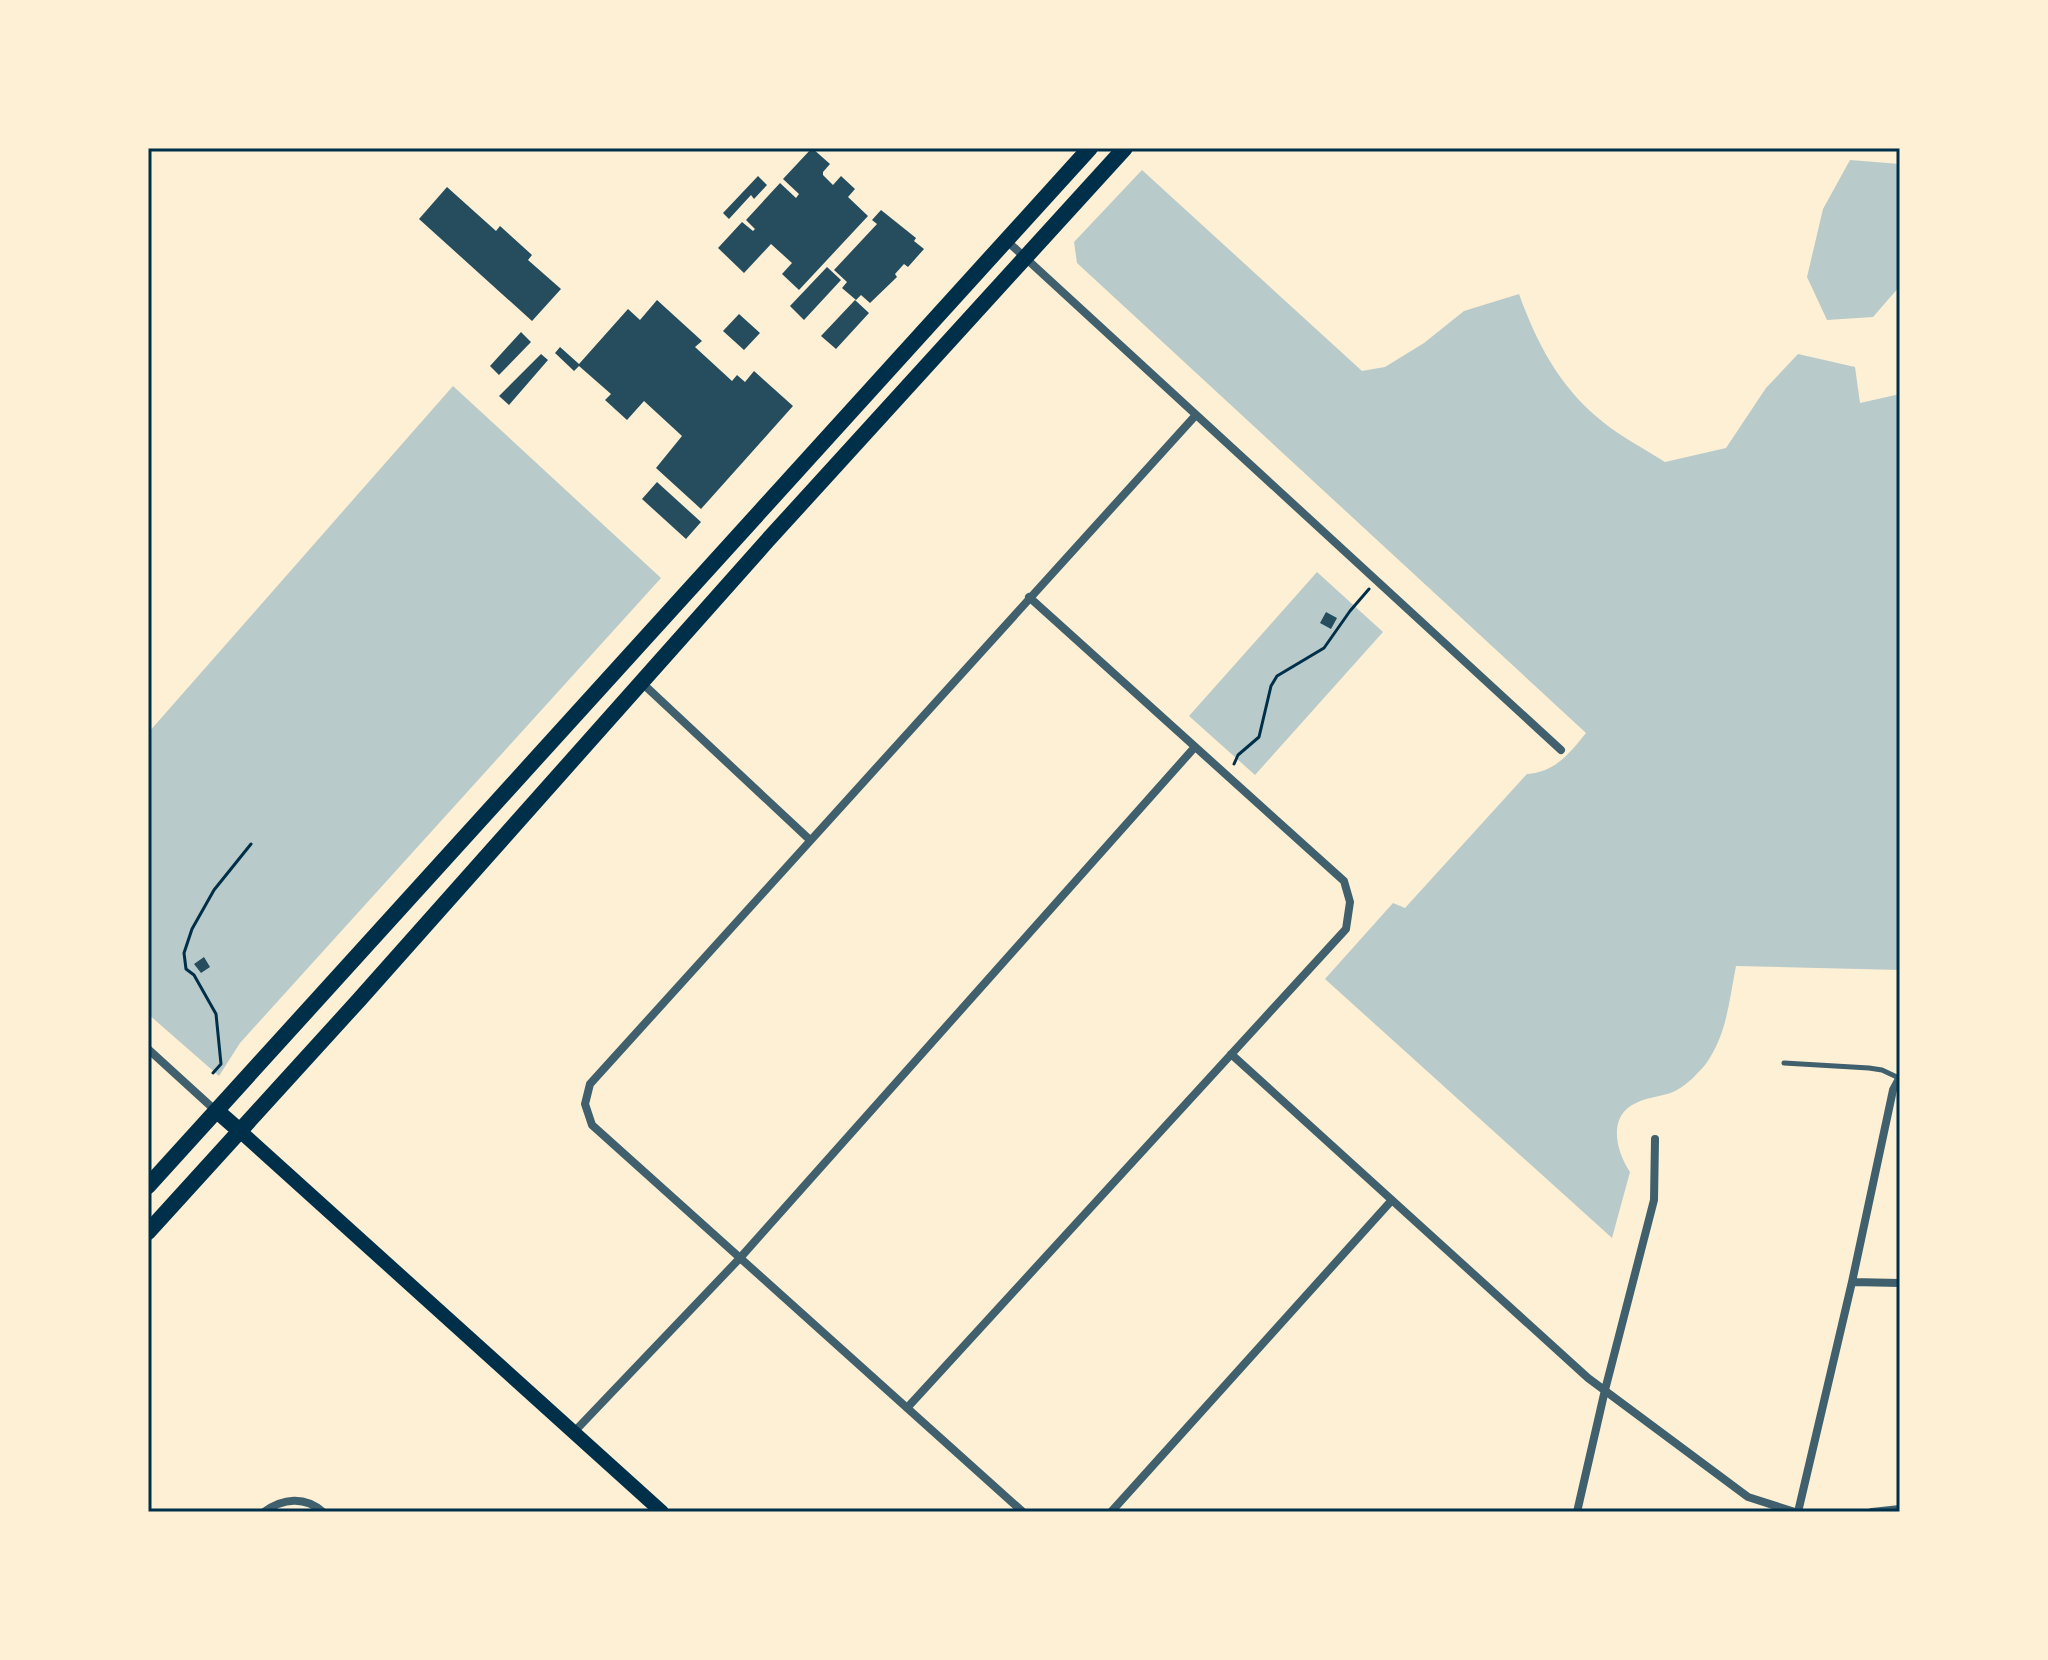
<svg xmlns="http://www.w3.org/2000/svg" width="2048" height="1660" font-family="Overpass,sans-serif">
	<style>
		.green { fill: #b9caca }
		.building { fill: #264d5e }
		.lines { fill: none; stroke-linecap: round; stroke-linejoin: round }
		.path { stroke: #003049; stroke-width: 3 }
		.service { stroke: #3f606c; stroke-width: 5 }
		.minor { stroke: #3f606c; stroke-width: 8 }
		.secondary { stroke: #003049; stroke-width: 14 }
		.primary { stroke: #003049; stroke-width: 16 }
		.neatline { fill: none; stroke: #003049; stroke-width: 3 }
	</style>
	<rect width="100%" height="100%" fill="#fdf0d5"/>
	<!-- green -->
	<path class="green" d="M1850,160l50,4v122l-27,31 -46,3 -20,-43 16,-68z
		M1142,170l220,201 23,-4 39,-24 40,-32 55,-17c18,50 41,94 84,128 18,15 42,27 62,40l61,-14 40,-60 32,-34 57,13 5,36 40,-9v576l-164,-4c-7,35 -9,69 -31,99 -8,9 -17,19 -28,25 -12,7 -28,6 -41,13 -29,13 -20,48 -6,69l-18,66 -287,-259 68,-76 12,5 122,-134c28,-2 42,-20 59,-41l-509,-470 -3,-21z
		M453,386l208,192 -421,465 -21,33 -71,-62v-281z
		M1317,572l66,60 -128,143 -66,-59z"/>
	<!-- building -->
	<path class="building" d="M812,148l18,16 -7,8v3l10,10 8,-9 14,13 -7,8 20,19 -69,74 -17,-16 10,-11 -21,-19 -27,29 -26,-25 24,-26 11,9 2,-2 -9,-9 34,-37 16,15 3,-4 -16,-15z
		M758,176l9,9 -13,14 -3,-4 -22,24 -6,-6z
		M447,187l49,44 4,-5 32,29 -4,5 33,29 -29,32 -113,-102z
		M881,210l35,28 -2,3 10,8 -16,18 -4,-3 -9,10 2,3 -27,26 -9,-8 -5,5 -14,-12 5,-6 -13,-12 43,-46 -5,-4z
		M827,267l14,13 -37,40 -14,-14z
		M657,300l45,41 -7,6 37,34 5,-6 8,7 9,-11 39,35 -92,103 -45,-41 26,-32 -38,-35 -17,19 -22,-20 6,-6 -32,-28 -5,5 -19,-18 5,-6 19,17 49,-55 12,11z
		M855,300l14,13 -33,36 -15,-13z
		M739,314l21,19 -16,17 -21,-19z
		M521,332l10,10 -32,33 -9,-9z
		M541,354l7,6 -39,45 -10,-9z
		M657,482l44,40 -15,17 -44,-40z
		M1326,612l11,6 -6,11 -11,-6z
		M204,957l6,10 -9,6 -7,-9z"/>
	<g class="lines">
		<!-- path -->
		<path class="path" d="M1234,764l4,-9 21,-18 12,-51 6,-10 47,-28 26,-37 19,-22
			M213,1073l8,-9 -5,-50 -22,-39 -8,-6 -2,-16 8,-24 22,-39 37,-46"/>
		<!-- service -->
		<path class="service" d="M1784,1063l85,5 13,2 17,8"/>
		<!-- minor -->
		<path class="minor" d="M1007,241l554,509
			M641,682l169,158
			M148,1049l68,62
			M1231,1054l357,324 160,119 47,15
			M1852,1282l48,1
			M907,1408l439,-479 4,-27 -6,-21 -315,-284
			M574,1432l166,-174 454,-510
			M264,1512c19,-14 41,-16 59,0
			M1023,1512l-431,-387 -7,-21 5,-20 605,-668
			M1111,1512l281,-312
			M1577,1512l28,-122 49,-190 1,-61
			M1798,1512l54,-230 41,-192 7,-13
			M1872,1512l28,-3"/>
		<!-- secondary -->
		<path class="secondary" d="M241,1132l421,380"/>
		<!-- primary -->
		<path class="primary" d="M217,1111l24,21
			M148,1186l942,-1038
			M148,1232l211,-232 408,-459 358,-393"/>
	</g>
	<!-- border -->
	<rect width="2048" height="1660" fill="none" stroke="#fdf0d5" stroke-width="300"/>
	<rect x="150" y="150" width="1748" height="1360" class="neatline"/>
</svg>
